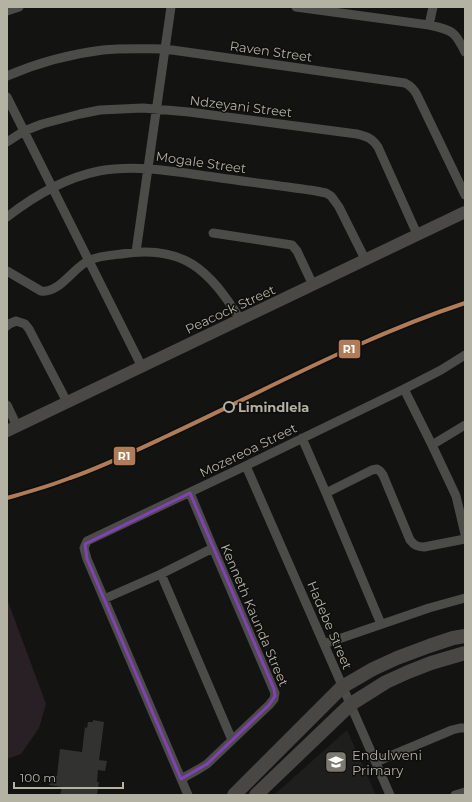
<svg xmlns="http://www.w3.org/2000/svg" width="472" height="802" font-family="Montserrat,sans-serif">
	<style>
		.built { fill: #1e1e1c }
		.park { fill: #282025 }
		.building { fill: #323230 }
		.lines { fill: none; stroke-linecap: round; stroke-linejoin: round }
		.street { stroke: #4b4b47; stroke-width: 9 }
		.secondary { stroke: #4a4946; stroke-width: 12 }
		.primary { stroke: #484744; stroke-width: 14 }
		.rail { stroke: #4b4a47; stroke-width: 2; stroke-dasharray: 5 4; stroke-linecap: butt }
		.rail-1-casing { stroke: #0e0e0d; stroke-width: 7 }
		.rail-1 { stroke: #b07c57; stroke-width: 4 }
		.marked { fill: none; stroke: #8440bb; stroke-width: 3; stroke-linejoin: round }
		.stop-dot { fill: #0e0e0d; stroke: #b4b2a3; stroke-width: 2 }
		.labels { text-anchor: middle; stroke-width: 3; stroke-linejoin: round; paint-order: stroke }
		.street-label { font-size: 13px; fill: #b4b2a3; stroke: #0e0e0d }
		.stop-label { font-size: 13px; font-weight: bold; fill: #b4b2a3; stroke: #0e0e0d; text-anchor: start }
		.poi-label { font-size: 13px; fill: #b4b2a3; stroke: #0e0e0d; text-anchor: start }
		.line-badge { stroke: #0e0e0d; stroke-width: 1.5 }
		.badge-label { font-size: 11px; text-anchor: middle; font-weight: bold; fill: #fff }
	</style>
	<rect width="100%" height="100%" fill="#131312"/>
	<!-- built -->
	<path class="built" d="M347,730l29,65h-102z"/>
	<!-- park -->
	<path class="park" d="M7,599l39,105 -7,24 -18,26 -14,5z"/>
	<!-- building -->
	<path class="building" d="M93,720l11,2 -5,38 8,1 -2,10 -7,-1 -1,12h2l-2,13h-37l2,-8 -13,-2 2,-10 6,1 3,-27 22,3 3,-25 2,1 1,-6h5z"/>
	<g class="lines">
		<!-- street -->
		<path class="street" d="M296,7l133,18c23,5 26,6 36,27
			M7,11l12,-4
			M429,25l4,-18
			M7,76c30,-13 63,-22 96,-26 20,-2 41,-1 62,-1l240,34c6,3 9,6 12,12l48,100
			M7,97l135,270
			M7,142l17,-11 18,-7 38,-10 20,-4 43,-2 46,4 168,22c11,3 15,4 21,13l39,87
			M7,217c27,-21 57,-39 92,-46 38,-7 77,1 115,6 34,5 68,9 102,14l10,2 5,3 3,4 5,7 26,52
			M213,233l79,12 5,6 16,34
			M136,252l35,-245
			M7,271l34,20c18,3 32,-23 47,-30 9,-5 24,-6 33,-7 63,-10 88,16 119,65
			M7,326l2,-2 7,-3 9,3 4,5 38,73
			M404,389l28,56 24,51 9,38
			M7,405l10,21
			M302,438l24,55 55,131
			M432,445l33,-20
			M246,466l144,329
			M326,493l46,-23 5,-1 3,2 3,4 27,65c4,5 7,7 14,7l41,-8
			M161,574l71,166
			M104,599l57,-25 52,-26
			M324,644l105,-36 36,-10
			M376,762l76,-32 8,-2h5
			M181,779l18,-10 8,-5 62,-59 5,-6 1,-6 -62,-145 -23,-55
			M188,795l-101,-236 -3,-11 3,-7 152,-72 165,-80 37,-19 24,-15
			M455,795l10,-3"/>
		<!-- secondary -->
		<path class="secondary" d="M7,431l458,-219"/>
		<!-- primary -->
		<path class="primary" d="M234,795l108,-108 31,-18 24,-11 32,-12 24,-8 12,-2
			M256,795l95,-91 35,-22 22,-10 23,-9 34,-10"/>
		<!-- rail -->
		<path class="rail" d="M7,498c21,-6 43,-12 63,-20 34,-12 65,-27 97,-42 99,-46 195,-99 298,-133"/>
		<!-- rail-1 casing -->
		<g class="rail-1-casing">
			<path id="rail-1" d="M7,498c21,-6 43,-12 63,-20 34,-12 65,-27 97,-42 99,-46 195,-99 298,-133"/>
		</g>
		<!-- rail-1 -->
		<use href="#rail-1" class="rail-1"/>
	</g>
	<!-- marked area -->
	<path class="marked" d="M190,493l84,196 1,7 -6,9 -62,59 -26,15 -94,-220 -2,-15z"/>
	<!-- icons -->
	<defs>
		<g id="school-square" transform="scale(1.15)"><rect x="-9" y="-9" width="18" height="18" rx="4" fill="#7c7a70" stroke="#0e0e0d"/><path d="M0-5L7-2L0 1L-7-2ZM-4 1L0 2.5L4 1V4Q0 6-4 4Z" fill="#fff"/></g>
	</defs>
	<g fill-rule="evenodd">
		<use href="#school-square" x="336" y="762"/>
	</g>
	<!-- markers -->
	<circle class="stop-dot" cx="229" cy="407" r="5"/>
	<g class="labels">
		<!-- street labels -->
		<g class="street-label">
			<text transform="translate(271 51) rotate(8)" y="5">Raven Street</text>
			<text transform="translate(241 106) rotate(7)" y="5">Ndzeyani Street</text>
			<text transform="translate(201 162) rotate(8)" y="5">Mogale Street</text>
			<text transform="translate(230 309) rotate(-25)" y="5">Peacock Street</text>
			<text transform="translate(248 450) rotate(-26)" y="5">Mozereoa Street</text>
			<text transform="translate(255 615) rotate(67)" y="5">Kenneth Kaunda Street</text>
			<text transform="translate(330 625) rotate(67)" y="5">Hadebe Street</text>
		</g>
		<!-- stop labels -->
		<g class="stop-label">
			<text x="238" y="412">Limindlela</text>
		</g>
		<!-- poi labels -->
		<g class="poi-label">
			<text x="352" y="760">Endulweni<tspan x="352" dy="15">Primary</tspan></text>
		</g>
	</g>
	<g class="line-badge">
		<rect x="338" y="339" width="23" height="20" rx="4" fill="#b07c57"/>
		<rect x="113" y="446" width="23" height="20" rx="4" fill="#b07c57"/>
	</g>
	<g class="badge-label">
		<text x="349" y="353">R1</text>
		<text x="124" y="460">R1</text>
	</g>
	<!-- border -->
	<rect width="472" height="802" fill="none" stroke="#b4b2a3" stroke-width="16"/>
	<!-- scale -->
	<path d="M14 782v6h109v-6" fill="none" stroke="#b4b2a3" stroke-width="2"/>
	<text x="20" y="782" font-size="12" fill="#b4b2a3" stroke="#0e0e0d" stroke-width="3" paint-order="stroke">100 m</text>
</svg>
